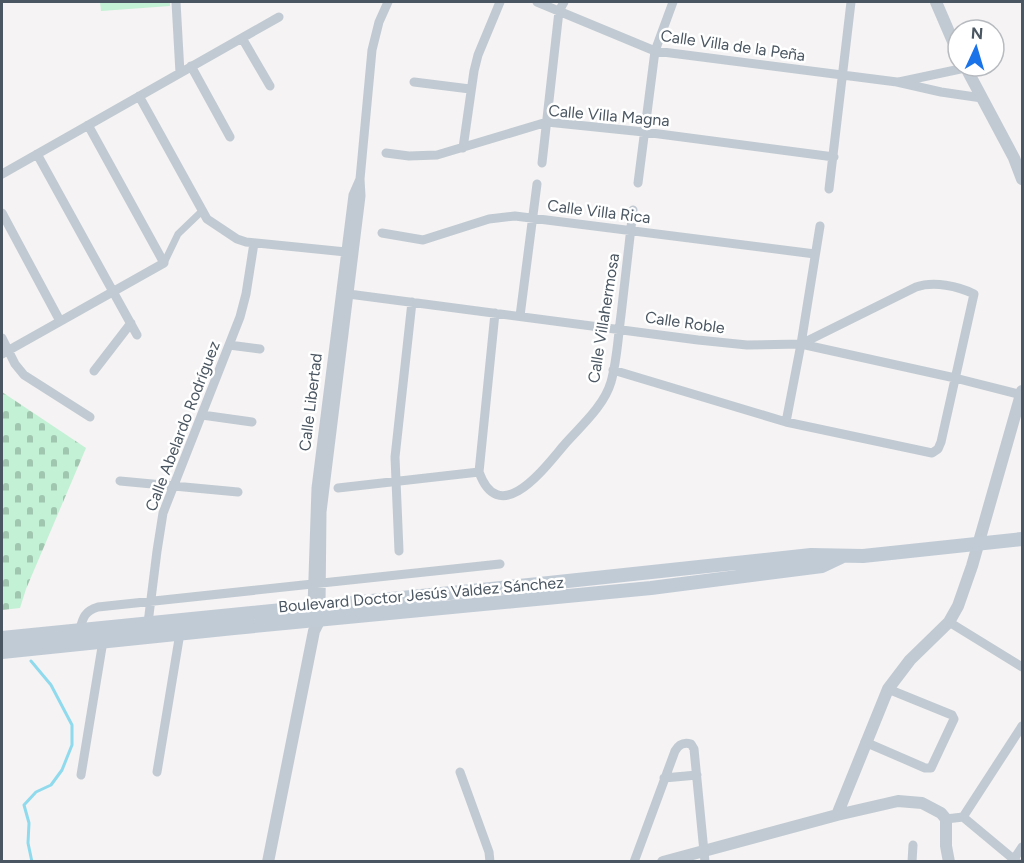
<svg xmlns="http://www.w3.org/2000/svg" width="1024" height="863" font-family="Figtree,sans-serif">
	<style>
		.cemetery { fill: url(#cemetery-stones) }
		.park { fill: #c3f1d5 }
		.lines { fill: none; stroke-linecap: round; stroke-linejoin: round }
		.stream { stroke: #90daee; stroke-width: 3 }
		.pedestrian { stroke: #c1cad2; stroke-width: 7 }
		.minor { stroke: #c1cad2; stroke-width: 9 }
		.tertiary { stroke: #c1cad2; stroke-width: 12 }
		.secondary { stroke: #c1cbd6; stroke-width: 14 }
		.labels { text-anchor: middle; stroke-width: 5; stroke-linejoin: round; paint-order: stroke }
		.street-label { font-size: 16px; fill: #4a5661; stroke: #fff }
	</style>
	<defs>
		<pattern id="cemetery-stones" width="16" height="16" patternUnits="userSpaceOnUse" patternTransform="scale(1.5)"><rect width="16" height="16" fill="#c3f1d5"/><path d="M2 7V4a2 2 0 0 1 4 0v3zM10 15v-3a2 2 0 0 1 4 0v3z" fill="#a0c6b0"/></pattern>
	</defs>
	<rect width="100%" height="100%" fill="#f5f3f3"/>
	<!-- cemetery -->
	<path class="cemetery" d="M2,392l84,56 -60,141 -6,19 -18,2z"/>
	<!-- park -->
	<path class="park" d="M100,2h70v4l-69,5z"/>
	<g class="lines">
		<!-- stream -->
		<path class="stream" d="M31,661l20,24 21,40v20l-10,25 -11,15 -15,7 -12,13 5,18 -1,20 4,19"/>
		<!-- pedestrian -->
		<path class="pedestrian" d="M164,263l14,-29 24,-23"/>
		<!-- minor -->
		<path class="minor" d="M176,2l4,71
			M537,2l118,49 242,31 44,10 41,6
			M242,38l28,48
			M191,66l39,71
			M414,82l56,7
			M899,82l66,-14
			M139,96l68,123 30,20 9,3 100,10
			M463,148l11,-77 4,-16 22,-53
			M386,153l23,3 28,-1 110,-33 97,10 190,25
			M37,154l100,181
			M542,163l17,-152 5,-9
			M2,174l277,-157
			M638,183l17,-132 18,-49
			M829,189l22,-187
			M2,213l58,108
			M382,233l41,7 66,-21 26,-3 300,38
			M341,293l357,47 49,5 54,-1 154,34 67,17
			M495,313l-16,159c21,58 67,-6 86,-28 16,-18 39,-38 46,-62 6,-21 7,-45 10,-67 4,-35 8,-70 12,-105
			M520,316l17,-132
			M2,338l13,26 9,11 66,42
			M229,345l31,4
			M2,354l162,-91 -76,-138
			M613,370l173,52 146,31 6,-4 3,-7 33,-148c-16,-8 -40,-13 -58,-7l-115,57
			M94,371l37,-48
			M202,415l50,7
			M786,422l15,-78 19,-118
			M120,481l118,11
			M338,488l141,-16
			M399,551l-4,-94 17,-155
			M321,606l1,-94 39,-316 -1,-17 12,-129 7,-28 9,-20
			M312,607l4,-119 37,-293 7,-16
			M949,622l73,45
			M148,623l9,-72 6,-38 77,-196 6,-23 8,-51
			M80,629c3,-12 5,-18 18,-22l402,-43
			M865,742l60,26h6l23,-49 -2,-4 -64,-26
			M157,772l23,-139
			M460,772l29,80 1,10
			M81,775l22,-134
			M664,778l33,-3
			M963,817l59,-91
			M946,819l17,-2 54,45
			M1014,859l8,-12
			M634,862l41,-111c4,-7 9,-9 16,-7l3,5 11,113
			M912,862l1,-17"/>
		<!-- tertiary -->
		<path class="tertiary" d="M936,2l22,51
			M965,66l49,92 8,21
			M837,815l51,-126 22,-29 39,-38 9,-16 14,-40 50,-175
			M268,862l46,-231 6,-12v-5
			M663,862l174,-47 61,-14 24,2 19,10 5,6v27l3,16"/>
		<!-- secondary -->
		<path class="secondary" d="M2,638l547,-55 262,-28 52,1 159,-17
			M2,652l232,-24 417,-40 171,-22 19,-9"/>
	</g>
	<g class="labels">
		<!-- street labels -->
		<g class="street-label">
			<text transform="translate(733 45) rotate(8)" y="6">Calle Villa de la Peña</text>
			<text transform="translate(609 115) rotate(5)" y="6">Calle Villa Magna</text>
			<text transform="translate(599 211) rotate(7)" y="6">Calle Villa Rica</text>
			<text transform="translate(603 318) rotate(-81)" y="6">Calle Villahermosa</text>
			<text transform="translate(685 322) rotate(8)" y="6">Calle Roble</text>
			<text transform="translate(310 402) rotate(-83)" y="6">Calle Libertad</text>
			<text transform="translate(182 426) rotate(-69)" y="6">Calle Abelardo Rodríguez</text>
			<text transform="translate(421 594) rotate(-5)" y="6">Boulevard Doctor Jesús Valdez Sánchez</text>
		</g>
	</g>
	<!-- border -->
	<rect width="1024" height="863" fill="none" stroke="#4a5661" stroke-width="6"/>
	<!-- north arrow -->
	<g transform="translate(976 48) rotate(4)"><circle r="28" fill="#ffffff" stroke="#b7bbc0" stroke-width="1.5"/>
	<path d="M0-4.5L10 22L0 15L-10 22Z" fill="#1a73e8"/>
	<text y="-9" font-size="16" font-weight="bold" text-anchor="middle" fill="#4a5661">N</text>
	</g>
</svg>
